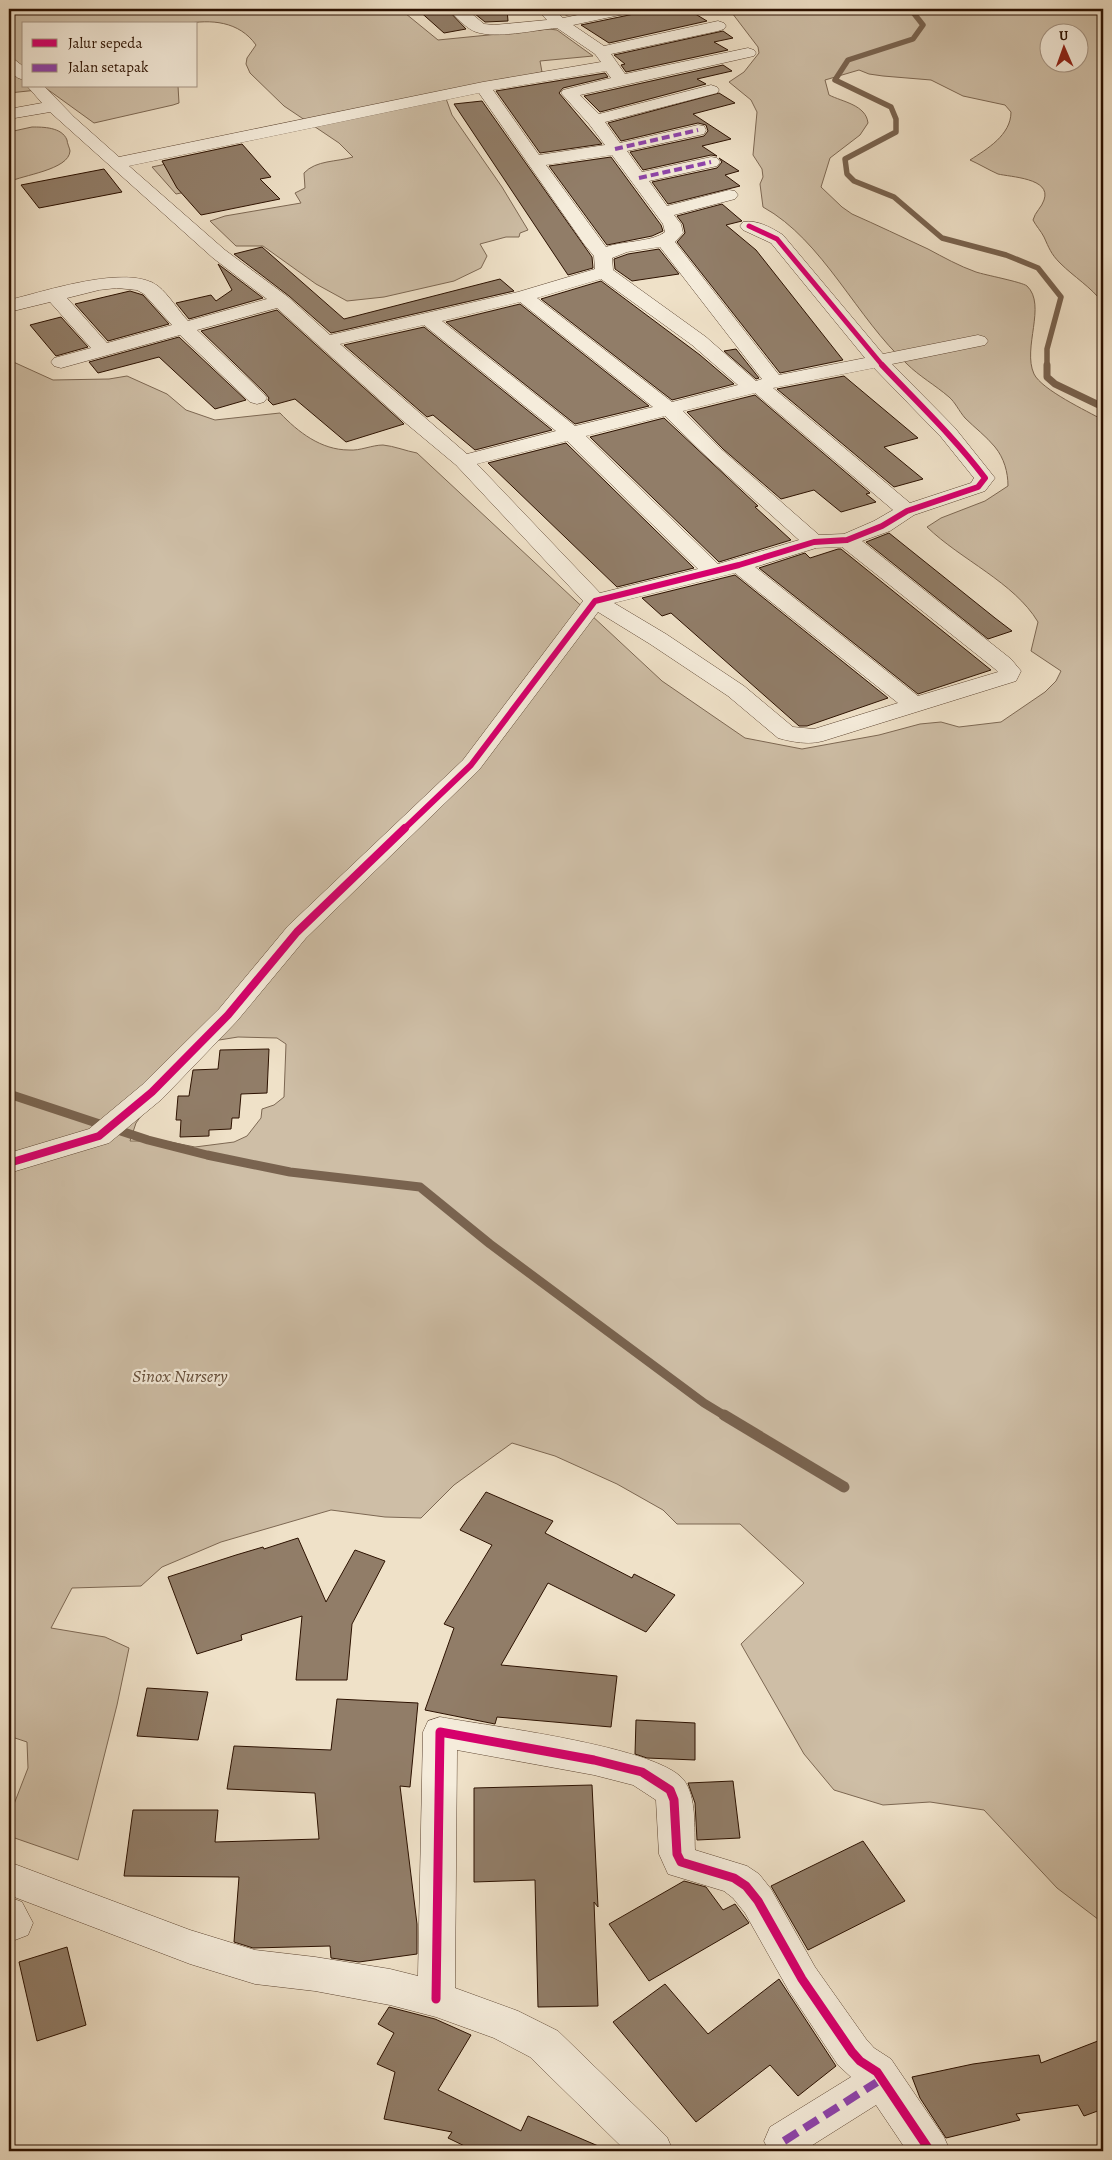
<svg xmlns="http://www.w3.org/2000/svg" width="1112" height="2160" font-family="Alegreya,serif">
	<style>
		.green { fill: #cebea6; stroke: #7d6853; fill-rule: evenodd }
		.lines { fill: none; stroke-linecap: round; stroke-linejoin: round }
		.stream-far3 { stroke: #79634f; stroke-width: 5.5 }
		.stream-far2 { stroke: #79634f; stroke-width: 7 }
		.stream-far1 { stroke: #79634f; stroke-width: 9 }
		.stream { stroke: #79634f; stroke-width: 11 }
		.building { fill: #917d68; stroke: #2c1100 }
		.minor-casing { stroke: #5d4532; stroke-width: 1 }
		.minor { fill: #f5ecdb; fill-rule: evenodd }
		.quiet-far1 { stroke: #8e44ad; stroke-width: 4; stroke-dasharray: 8 4; stroke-linecap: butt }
		.quiet { stroke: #8e44ad; stroke-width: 8; stroke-dasharray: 16 8; stroke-linecap: butt }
		.cycleway-far3-casing { stroke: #f5ecdb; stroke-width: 7 }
		.cycleway-far2-casing { stroke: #f5ecdb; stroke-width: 9 }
		.cycleway-far1-casing { stroke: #f5ecdb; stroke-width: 11 }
		.cycleway-casing { stroke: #f5ecdb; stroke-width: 12 }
		.cycleway-far3 { stroke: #d6006c; stroke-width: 5 }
		.cycleway-far2 { stroke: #d6006c; stroke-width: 6 }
		.cycleway-far1 { stroke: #d6006c; stroke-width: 8 }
		.cycleway { stroke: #d6006c; stroke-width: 9 }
		.labels { text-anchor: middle; stroke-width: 4.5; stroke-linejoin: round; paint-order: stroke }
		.park-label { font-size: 18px; font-style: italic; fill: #654e3a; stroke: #f5ecdb }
	</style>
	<rect width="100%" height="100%" fill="#efe1c8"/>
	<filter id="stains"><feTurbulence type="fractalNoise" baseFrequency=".004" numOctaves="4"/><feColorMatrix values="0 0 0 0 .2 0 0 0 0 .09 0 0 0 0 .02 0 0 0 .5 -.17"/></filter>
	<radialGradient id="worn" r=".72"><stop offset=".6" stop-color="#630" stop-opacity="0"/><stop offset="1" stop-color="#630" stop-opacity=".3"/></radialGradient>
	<!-- green -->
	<path class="green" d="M9,9h391l38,31 111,-11 8,1 36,26 -53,5 2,11 -98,21 8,22 50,72 26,43 -8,3 -1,4h-13l-26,7 7,12 -6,12 -27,13 -70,16 -37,4 -31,-17 -53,-38h-27l-26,-25 15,-5 76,-13 -6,-10 10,-5 -1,-15c12,-13 33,-11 49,-16l-14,-14 -55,-37 -34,-33 -4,-9 1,-6 9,-13c-17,-24 -45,-26 -72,-21h-160v62h154l1,17 -6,2 -79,18 -47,-34 -38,4z
		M729,9h105l26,3 11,-3h232v294c-12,-16 -29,-26 -43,-40 -9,-9 -11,-15 -16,-26 -3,-6 -8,-11 -11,-17 2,-8 9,-13 11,-20 8,-22 -34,-23 -46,-26 -9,-4 -19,-10 -28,-14 17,-11 41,-25 41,-48l-6,-7 -42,-9 -32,-16 -48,-4 -14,-2 -10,-4 -34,10 4,15c14,7 37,10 39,28l-8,12 -30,23 -9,29 21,20 10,7c25,11 50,23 76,35 15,8 31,17 48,23 9,3 46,10 51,14 20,19 -5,62 7,88 8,16 53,37 69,46v1503l-46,-35 -73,-78 -54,-8 -47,3 -49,-15 -30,-36 -63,-110 63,-61 -64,-59h-63l-14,-14 -46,-26 -62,-28 -43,-13 -58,42 -33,33 -36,-1 -54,-7 -110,32 -59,25 -21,19 -69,2 -21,40 54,9 24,11 -12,57 -39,155 -69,-24v-19l19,-49 -1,-26 -18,-6v-1376l44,20 56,-1 18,-3 40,18 19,16 29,10 65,-7c18,19 41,37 69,37 11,1 23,-5 34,-5 11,1 23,6 34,8l245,228 83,57 57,11 77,-14 41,-11 21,-2 18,5 42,-5 44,-30 11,-11 5,-10 -30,-20 7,-29c-24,-40 -77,-62 -111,-95l14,-9 44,-17 23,-15c0,-14 -4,-28 -13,-39 -9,-11 -20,-19 -30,-29 -6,-7 -10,-16 -16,-21 -14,-12 -30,-21 -42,-33 -50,-45 -84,-124 -144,-157l-3,-23 3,-7 -1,-8 -9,-14 4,-43 -6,-12 -22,-18 15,-10 15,-19 -1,-6zM1050,32h30v30h-30zM238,1037l39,1 9,6 -2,53 -10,8 -12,4 -1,9 -14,18 -13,6 -39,5 -30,-6h-35l6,-18 10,-14 67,-68z
		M32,127c11,0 30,0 35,13 0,3 3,9 3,11 -1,19 -48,24 -61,31v-50z
		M204,156l26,27 -54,11 -24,-27z"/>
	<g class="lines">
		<!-- stream-far3 -->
		<path class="stream-far3" d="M904,9l8,2 11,14 -10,14 -65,21 -13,20 56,27 5,12v13l-51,27 2,15 7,7 40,16 48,41 64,17 32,13 23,29 -14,52v17"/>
		<!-- stream-far2 -->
		<path class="stream-far2" d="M1047,365v12l8,7 48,23"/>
		<!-- stream-far1 -->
		<path class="stream-far1" d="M9,1094l139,46 59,15 83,17 130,15 70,57 214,159 23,14"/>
		<!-- stream -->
		<path class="stream" d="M724,1415l120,72"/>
	</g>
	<!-- building -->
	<path class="building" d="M417,9h30l19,20 -22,4z
		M469,9h38l1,12 -23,1z
		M556,9h43l-33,6z
		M639,9h48l20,12 -98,22 -28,-18 53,-11z
		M723,31l10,7 -19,4 14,8 -102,22 -5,-7 4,-1 -11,-9z
		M723,65l9,6 -35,8 9,5 -106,28 -16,-16z
		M605,73l3,4 -45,11 -4,5 43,51 -62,9 -44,-62z
		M719,93l16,10 -42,11 38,25 -29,7 15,10 -6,-1 -68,15 -13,-18 74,-16 4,-5 -2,-6 -8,-2 -77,18 -13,-18z
		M482,101l110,156 1,11 -25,7 -114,-171z
		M242,144l29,33 -11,2 20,20 -79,16 -24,-27 -15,-27z
		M611,157l50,68 2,6 -11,5 -45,9 -58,-79z
		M719,158l20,13 -14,4 15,11 -72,18 -16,-22 65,-14 5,-6z
		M104,169l18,23 -83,16 -18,-23z
		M722,204l20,17 -16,4 30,25 87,110 -63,13 -103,-131 8,-9 -2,-9 -6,-8z
		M262,247l82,72 156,-40 14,12 -183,42 -42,-37 -55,-42z
		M659,249l20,25 -47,7 -17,-12 -1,-10 14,-5z
		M218,264l45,34 -74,21 -13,-16 35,-8 5,6 16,-11z
		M601,281l99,74 34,29 -62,16 -131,-101z
		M130,291l13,4 26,29 -61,17 -33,-37z
		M520,304l129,102 -74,18 -129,-102z
		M277,310l124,111 3,3 -58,18 -51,-43 -22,6 -5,-5 1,-2 -4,-5 -64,-62z
		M61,317l27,30 -32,9 -26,-31z
		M424,327l128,103 -77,20 -42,-35 -6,2 -83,-72z
		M179,337l67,63 -31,9 -56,-52 -61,16 -9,-11z
		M736,349l23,29 -3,1 -32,-28z
		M844,376l74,62 -34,9 39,32 -29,8 -117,-98z
		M755,395l115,98 -4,1 10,8 -35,10 -27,-22 -33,9 -58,-50 -36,-37z
		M664,418l94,88 -3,1 36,33 -72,22 -129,-125z
		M566,443l128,125 -77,19 -129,-124z
		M889,533l106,85 17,13 -24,8 -122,-97z
		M838,549h3l150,121 -73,24 -159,-126 46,-15 5,5z
		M735,575l153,123 -81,28h-8l-128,-113 -9,3 -20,-18z
		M269,1049l-2,44 -26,1 -2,24h-7l-1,11 -22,1v6l-29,1 1,-17h-5l2,-24h11l4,-26 25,-1 2,-19z
		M486,1492l67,29 -8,12 87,45 2,-4 41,21 -29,37 -98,-49 -47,82 116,11 -6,51 -114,-10 -2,7 -70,-14 29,-82 -10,-4 48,-79 -32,-15z
		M298,1538l28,64 29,-52 30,11 -33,63 -5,56h-51l6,-64 -61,19 1,5 -45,14 -29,-77 68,-22 27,-8 1,2z
		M147,1688l61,4 -10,48 -61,-4z
		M337,1699l81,4 -8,84 -10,-1 17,138v30l-58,8 -28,-4 -1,-12 -77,2 -19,-6 5,-65 -115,-1 9,-66h85l-3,32 104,-3 -4,-46 -88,-4 7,-43 97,4z
		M636,1720l59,3v37l-48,-2 -12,-4z
		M733,1781l7,57 -43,2 -2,-37 -7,-20z
		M592,1785l6,122 -4,-5 4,104 -60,1 -3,-127 -61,2v-94z
		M863,1841l42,60 -97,49 -37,-64z
		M684,1881l22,6 17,23 12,-6 14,19 -100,58 -40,-57z
		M67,1947l19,78 -49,16 -18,-79z
		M779,1979l57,87 -38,30 -28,-31 -74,57 -83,-100 52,-38 43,50z
		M389,2007l46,12 36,16 -33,55 83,41 7,-15 82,35h-135l-27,-13 4,-6 -68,-13 11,-47 -18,-8 17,-31 -16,-9z
		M1103,2039v70l-19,7 -6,-11 -62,9 4,6 -74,18 -26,-40 -8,-21 61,-13 66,-9 2,8z"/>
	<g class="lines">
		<!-- minor casing -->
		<g class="minor-casing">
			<path id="minor" d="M449,9h17l18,15 10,1 53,-5 -10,-11h17l9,9 44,-9h30l-3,3 -61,13 31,21 114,-25 6,2 2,3 -2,3 -6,2 -107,23 14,20 123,-26 6,2 2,3 -2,3 -174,39 19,19 112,-29 6,2 2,3 -2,3 -112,29 15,21 78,-18 6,1 2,4 -2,4 -77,17 15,21 69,-15 6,1 3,4 -3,4 -68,15 18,25 62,-16 6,1 3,4 -3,4 -61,16 7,9 2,9 -8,9 104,133 86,-17 -94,-115 -28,-13 -3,-4 3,-4c13,-3 29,6 40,13l100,119 95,-19 7,2 3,4 -3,4 -93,19 63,64 40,50 -10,13 -71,24 -24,16 -28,10 149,118 10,12 -5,10 -193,60c-14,4 -31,1 -45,-3l-50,-42 -78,-52 -52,-32 -119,158 -173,168 -69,83 -75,78 -53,44 -100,30v-20l80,-24 53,-44 77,-76 69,-83 175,-166 120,-159 -127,-136 -54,-45 -125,-112 -80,22 67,64 3,4 -3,4 -7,2 -7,-2 -70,-67 -119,33 -7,-2 -3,-4 3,-4 37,-10 -41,-46 -41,10v-12c34,-8 119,-37 149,-14 11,9 20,24 30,35l79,-22 -54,-41 -163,-146 -41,7v-10l33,-6 -15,-17h17l30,31 45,40 364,-75 118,-20 -6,-8 -38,-26c-23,2 -60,11 -81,4 -9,-3 -22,-16 -27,-23zM606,71l5,7 -48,12 -2,3 28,31 16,21 -66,10 -46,-65zM479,93l105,151 10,12 1,13 -77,23 -188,43 -42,-38 -63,-47 -96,-84zM612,155l51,69 2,8c-12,10 -43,9 -59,15l-60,-82zM660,247l102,132 -6,2 -50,-44 -93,-67 -1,-12 15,-6zM601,279l91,66 46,40 -66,17 -135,-104zM117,288l20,2 7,4 28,31 -65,18 -40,-45 32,-8zM520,302l133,105 -78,19 -133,-105zM424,325l132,106 -89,23 -127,-110zM874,368l67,69 33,41 -3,5 -61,20 -137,-115zM755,393l138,117 -19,11 -30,13 -25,1 -97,-85 -39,-39zM665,416l43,42 91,82 -81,24 -132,-128zM567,441l131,128 -98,24 -123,-129zM842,547l153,122 3,3 -80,24 -163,-129 61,-19zM735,573l163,130 -84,26 -21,-2 -49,-41 -78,-52 -52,-31z
				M9,58l6,2 9,7v13l-6,-2 -9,-7z
				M440,1717c48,9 214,29 243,62 14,17 11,50 12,71l52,16 12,8 12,15 44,78 51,72 8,9 17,11 53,78 6,14h-43l-31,-46 -73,46h-34l-5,-10 6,-14 81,-50 -13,-12 -49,-74 -44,-78 -12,-15 -9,-7 -56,-17 -9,-20 -3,-54 -23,-15 -39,-10 -137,-25 -2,238 63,23 40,20 109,106 6,14h-47l-96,-94 -36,-19 -58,-21 -46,-12 -75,-14 -60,-7 -65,-20 -181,-69v-33l181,68 65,20 60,7 75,12 28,7 5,-244 5,-11z
				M9,1897l13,5 11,21 -5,12 -13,5 -6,-2z"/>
		</g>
		<!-- minor -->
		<use href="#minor" class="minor"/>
		<!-- quiet-far1 -->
		<path class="quiet-far1" d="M615,149l83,-19
			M639,178l72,-16"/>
		<!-- quiet -->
		<path class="quiet" d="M784,2141l98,-62"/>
		<!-- cycleway-far3 casing -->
		<g class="cycleway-far3-casing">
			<path id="cycleway-far3" d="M749,226l28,13 106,127"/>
		</g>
		<!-- cycleway-far2 casing -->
		<g class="cycleway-far2-casing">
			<path id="cycleway-far2" d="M404,829l67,-64 124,-164 144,-36 75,-23 33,-2 35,-14 25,-15 71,-24 7,-9c-31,-41 -68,-76 -103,-113"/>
		</g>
		<!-- cycleway-far1 casing -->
		<g class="cycleway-far1-casing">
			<path id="cycleway-far1" d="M9,1163l90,-27 53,-44 76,-77 69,-83 108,-104"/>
		</g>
		<!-- cycleway casing -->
		<g class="cycleway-casing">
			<path id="cycleway" d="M436,1999l4,-267 154,28 48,12 28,18 4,10 3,54 4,8 53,16 12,8 12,15 44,78 50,73 8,9 17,11 53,79"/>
		</g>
		<!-- cycleway-far3 -->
		<use href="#cycleway-far3" class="cycleway-far3"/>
		<!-- cycleway-far2 -->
		<use href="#cycleway-far2" class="cycleway-far2"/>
		<!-- cycleway-far1 -->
		<use href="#cycleway-far1" class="cycleway-far1"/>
		<!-- cycleway -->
		<use href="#cycleway" class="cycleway"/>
	</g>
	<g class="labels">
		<!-- park labels -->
		<g class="park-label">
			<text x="180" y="1382">Sinox Nursery</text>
		</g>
	</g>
	<!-- margin -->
	<rect width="1112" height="2160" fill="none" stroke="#efe1c8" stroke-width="30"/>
	<rect x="10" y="10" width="1092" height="2140" fill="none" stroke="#2c1100" stroke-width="2.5"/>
	<rect x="15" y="15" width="1082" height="2130" fill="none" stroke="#2c1100"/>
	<!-- legend -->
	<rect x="22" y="22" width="175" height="65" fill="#f5ecdb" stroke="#a59483"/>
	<rect x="32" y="39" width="25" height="8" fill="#d6006c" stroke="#a59483"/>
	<text x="68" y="48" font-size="15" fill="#2c1100">Jalur sepeda</text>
	<rect x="32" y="64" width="25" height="8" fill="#8e44ad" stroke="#a59483"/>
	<text x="68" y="72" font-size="15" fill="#2c1100">Jalan setapak</text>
	<!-- north arrow -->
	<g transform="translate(1064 48) rotate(358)"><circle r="24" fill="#f5ecdb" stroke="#a59483"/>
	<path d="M0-4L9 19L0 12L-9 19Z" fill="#8f2418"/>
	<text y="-8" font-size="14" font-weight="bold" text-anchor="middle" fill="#2c1100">U</text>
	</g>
	<rect width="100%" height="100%" filter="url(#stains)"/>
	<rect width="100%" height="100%" fill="url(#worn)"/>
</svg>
